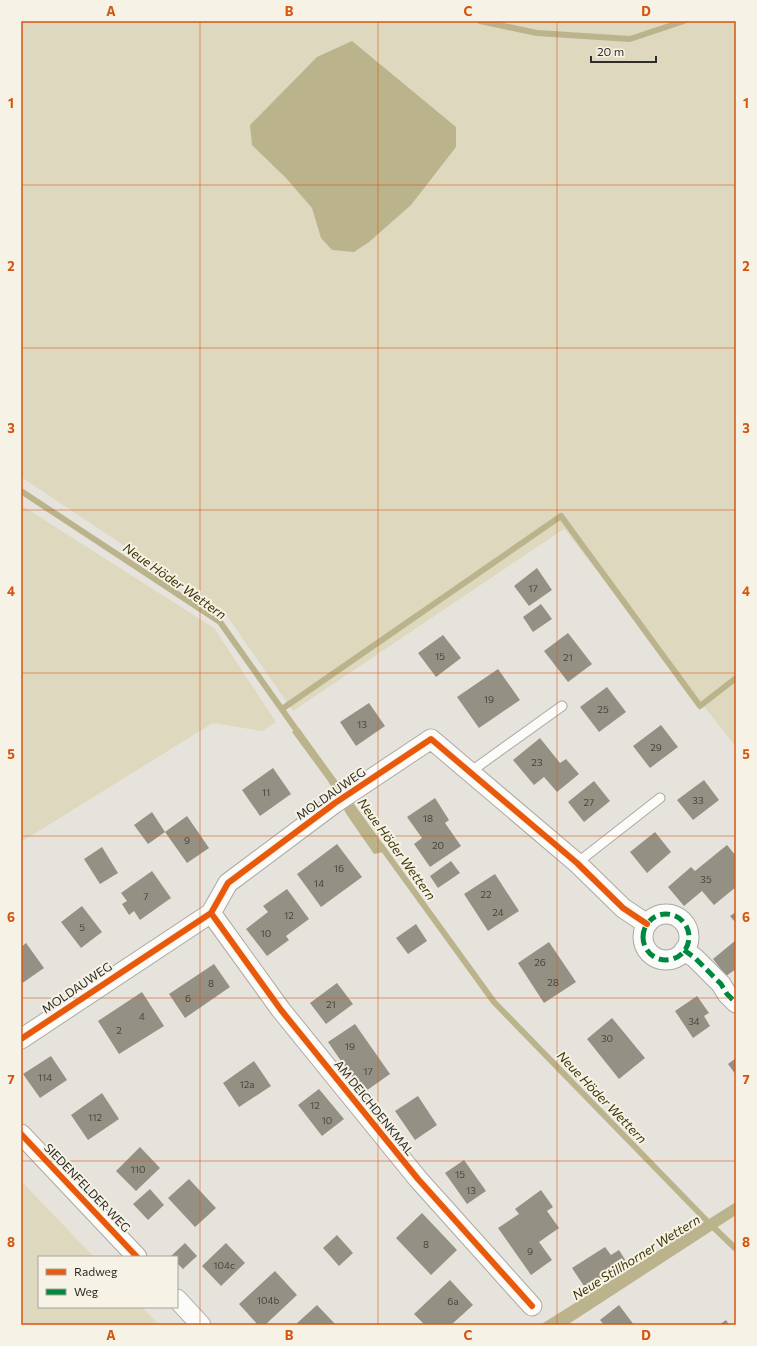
<svg xmlns="http://www.w3.org/2000/svg" width="757" height="1346" font-family="Commissioner,sans-serif">
	<style>
		.green { fill: #ded9be }
		.water { fill: #bbb38c }
		.lines { fill: none; stroke-linecap: round; stroke-linejoin: round }
		.stream { stroke: #bbb38c; stroke-width: 6 }
		.building { fill: #949184 }
		.lane-casing { stroke: #aaa9a3; stroke-width: 11 }
		.street-casing { stroke: #aaa9a3; stroke-width: 21 }
		.lane { stroke: #fbfbfa; stroke-width: 9 }
		.street { stroke: #fbfbfa; stroke-width: 19 }
		.quiet { stroke: #00873e; stroke-width: 5; stroke-dasharray: 10 5; stroke-linecap: butt }
		.cycleway-casing { stroke: #f6f3e6; stroke-width: 8 }
		.cycleway { stroke: #e8590c; stroke-width: 6 }
		.grid { fill: none; stroke: #d5550f; stroke-width: 1; stroke-opacity: 0.55 }
		.labels { text-anchor: middle; stroke-width: 4; stroke-linejoin: round; paint-order: stroke }
		.number-label { font-size: 10px; fill: #48463f }
		.street-label { font-size: 12px; fill: #2e2d28; stroke: #f6f3e6 }
		.water-label { font-size: 13px; font-style: italic; fill: #3e3508; stroke: #f6f3e6 }
		.neatline { fill: none; stroke: #d5550f; stroke-width: 1.5 }
		.grid-label { font-size: 13px; text-anchor: middle; font-weight: bold; fill: #d5550f }
	</style>
	<rect width="100%" height="100%" fill="#e5e3dc"/>
	<!-- green -->
	<path class="green" d="M21,21h715v726l-172,-218 -271,182 -68,-98 -204,-136z
		M21,505l193,123 62,94 -14,9 -49,-8 -192,119z
		M21,1181l73,76h-55v50h103l17,18h-138z"/>
	<!-- water -->
	<path class="water" d="M352,41l104,86v20l-45,58 -42,37 -15,10 -22,-2 -11,-12 -9,-30 -26,-30 -34,-33 -2,-20 67,-68z
		M299,728l89,123 -14,3 -27,-39 -19,-34 -36,-49z
		M736,1202v13l-169,110h-27z"/>
	<g class="lines">
		<!-- stream -->
		<path class="stream" d="M480,21l57,12 93,6 54,-18
			M21,491l199,131 80,113
			M282,709l279,-193 139,190 36,-28
			M381,846l113,156 216,222 26,25"/>
	</g>
	<!-- building -->
	<path class="building" d="M537,568l15,22 -23,16 -15,-20z
		M541,604l11,15 -19,13 -10,-15z
		M568,633l24,31 -24,18 -24,-31z
		M443,635l18,23 -25,19 -18,-24z
		M498,669l22,31 -41,28 -22,-31z
		M607,687l19,25 -27,20 -19,-25z
		M369,703l16,23 -29,20 -16,-24z
		M661,725l17,22 -28,21 -17,-22z
		M540,738l20,25 6,-4 13,15 -22,18 -13,-15 -10,8 -21,-25z
		M273,768l18,26 -31,22 -18,-26z
		M704,780l15,20 -26,20 -16,-20z
		M594,781l16,20 -26,21 -16,-20z
		M435,798l14,22 -4,3 16,23 -31,21 -16,-23 8,-6 -15,-21z
		M152,812l13,20 22,-16 22,32 -22,15 -22,-31 -17,12 -14,-19z
		M655,832l16,20 -24,21 -17,-21z
		M337,844l25,33 -41,30 -24,-33z
		M727,845l9,11v31l-22,18 -12,-14 -18,15 -16,-19 23,-20 4,4z
		M102,847l16,26 -18,11 -16,-25z
		M451,861l9,12 -22,15 -8,-12z
		M152,871l19,27 -31,22 -6,-9 -5,4 -7,-11 5,-3 -6,-8z
		M495,874l24,37 -31,20 -24,-37z
		M287,889l22,30 -23,17 3,4 -22,16 -21,-27 22,-17 -5,-6z
		M82,906l20,26 -21,16 -20,-26z
		M736,912v11l-6,-7z
		M416,924l11,17 -19,13 -12,-16z
		M736,940v29l-10,7 -13,-17z
		M549,942l27,40 -32,21 -26,-40z
		M26,943l18,25 -23,16v-37z
		M214,964l16,23 -45,31 -16,-24z
		M337,983l16,21 -27,20 -16,-21z
		M142,992l22,34 -45,28 -21,-33z
		M697,996l12,17 -5,3 6,10 -17,12 -18,-27z
		M612,1018l33,40 -26,21 -32,-40z
		M355,1024l35,50 -27,19 -35,-51z
		M51,1056l16,24 -27,18 -17,-24z
		M736,1058v17l-8,-11z
		M254,1061l17,25 -32,21 -16,-24z
		M319,1089l25,30 -22,17 -24,-31z
		M102,1093l17,26 -31,21 -17,-25z
		M418,1096l19,29 -22,15 -20,-29z
		M140,1147l20,21 -24,23 -20,-20z
		M464,1160l22,31 -19,13 -22,-31z
		M189,1179l27,29 -21,19 -27,-29z
		M150,1189l14,16 -16,15 -15,-16z
		M541,1190l12,17 -6,4 12,17 -20,14 13,18 -21,15 -33,-47 21,-14 -4,-5z
		M422,1213l35,37 -26,25 -35,-37z
		M337,1235l16,18 -14,13 -16,-18z
		M185,1243l12,13 -14,13 -6,-6v-6h-7z
		M226,1243l19,20 -24,23 -19,-20z
		M605,1247l6,8 8,-5 10,16 -8,5 -2,-3 -33,21 -14,-21z
		M275,1271l22,24 -32,30h-7l-19,-21z
		M450,1280l23,25 -22,20h-26l-11,-11z
		M317,1305l19,20h-41z
		M619,1305l15,20h-30l-4,-5z
		M726,1320l3,5h-10z"/>
	<g class="lines">
		<!-- lane casing -->
		<g class="lane-casing">
			<path id="lane" d="M470,772l92,-66
				M577,863l83,-65"/>
		</g>
		<!-- street casing -->
		<g class="street-casing">
			<path id="street" d="M211,913l70,97 137,169 114,127
				M643 937a23 23 0 1 1 46 0a23 23 0 1 1-46 0Z
				M684,950l11,8 26,26 6,10 9,9
				M21,1039l190,-126 17,-30 107,-80 96,-64 146,124 46,45 24,16
				M21,1134l116,123
				M177,1299l24,26"/>
		</g>
		<!-- lane -->
		<use href="#lane" class="lane"/>
		<!-- street -->
		<use href="#street" class="street"/>
		<!-- quiet -->
		<path class="quiet" d="M643 937a23 23 0 1 1 46 0a23 23 0 1 1-46 0Z
			M684,950l11,8 26,26 6,10 9,9"/>
		<!-- cycleway casing -->
		<g class="cycleway-casing">
			<path id="cycleway" d="M211,913l70,97 137,169 114,127
				M21,1039l190,-126 17,-30 107,-80 96,-64 146,124 46,45 24,16
				M21,1134l116,123"/>
		</g>
		<!-- cycleway -->
		<use href="#cycleway" class="cycleway"/>
	</g>
	<!-- grid -->
	<path class="grid" d="M200,21v1304M378,21v1304M557,21v1304M21,185h715M21,348h715M21,510h715M21,673h715M21,836h715M21,998h715M21,1161h715"/>
	<g class="labels">
		<!-- number labels -->
		<g class="number-label">
			<text x="533" y="592">17</text>
			<text x="440" y="660">15</text>
			<text x="568" y="661">21</text>
			<text x="489" y="703">19</text>
			<text x="603" y="713">25</text>
			<text x="362" y="728">13</text>
			<text x="656" y="751">29</text>
			<text x="537" y="766">23</text>
			<text x="266" y="796">11</text>
			<text x="698" y="804">33</text>
			<text x="589" y="806">27</text>
			<text x="428" y="822">18</text>
			<text x="187" y="844">9</text>
			<text x="438" y="849">20</text>
			<text x="339" y="872">16</text>
			<text x="706" y="883">35</text>
			<text x="319" y="887">14</text>
			<text x="486" y="898">22</text>
			<text x="146" y="900">7</text>
			<text x="498" y="916">24</text>
			<text x="289" y="919">12</text>
			<text x="82" y="931">5</text>
			<text x="266" y="937">10</text>
			<text x="540" y="966">26</text>
			<text x="553" y="986">28</text>
			<text x="211" y="987">8</text>
			<text x="188" y="1002">6</text>
			<text x="331" y="1008">21</text>
			<text x="142" y="1020">4</text>
			<text x="694" y="1025">34</text>
			<text x="119" y="1034">2</text>
			<text x="607" y="1042">30</text>
			<text x="350" y="1050">19</text>
			<text x="368" y="1075">17</text>
			<text x="45" y="1081">114</text>
			<text x="247" y="1088">12a</text>
			<text x="315" y="1109">12</text>
			<text x="95" y="1121">112</text>
			<text x="327" y="1124">10</text>
			<text x="138" y="1173">110</text>
			<text x="460" y="1178">15</text>
			<text x="471" y="1194">13</text>
			<text x="426" y="1248">8</text>
			<text x="530" y="1255">9</text>
			<text x="224" y="1269">104c</text>
			<text x="268" y="1304">104b</text>
			<text x="453" y="1305">6a</text>
		</g>
		<!-- street labels -->
		<g class="street-label">
			<text transform="translate(331 794) rotate(-35)" y="4">MOLDAUWEG</text>
			<text transform="translate(77 988) rotate(-34)" y="4">MOLDAUWEG</text>
			<text transform="translate(374 1108) rotate(51)" y="4">AM DEICHDENKMAL</text>
			<text transform="translate(87 1188) rotate(46)" y="4">SIEDENFELDER WEG</text>
		</g>
		<!-- water labels -->
		<g class="water-label">
			<text transform="translate(175 581) rotate(35)" y="5">Neue Höder Wettern</text>
			<text transform="translate(397 849) rotate(54)" y="5">Neue Höder Wettern</text>
			<text transform="translate(602 1097) rotate(46)" y="5">Neue Höder Wettern</text>
			<text transform="translate(636 1257) rotate(-32)" y="5">Neue Stillhorner Wettern</text>
		</g>
	</g>
	<!-- border -->
	<rect width="757" height="1346" fill="none" stroke="#f6f3e6" stroke-width="44"/>
	<!-- legend -->
	<rect x="38" y="1256" width="140" height="52" fill="#f6f3e6" stroke="#a6a49a"/>
	<rect x="46" y="1269" width="20" height="6" fill="#e8590c" stroke="#a6a49a"/>
	<text x="74" y="1276" font-size="12" fill="#2e2d28">Radweg</text>
	<rect x="46" y="1289" width="20" height="6" fill="#00873e" stroke="#a6a49a"/>
	<text x="74" y="1296" font-size="12" fill="#2e2d28">Weg</text>
	<!-- scale -->
	<path d="M591 56v6h65v-6" fill="none" stroke="#2e2d28" stroke-width="2"/>
	<text x="597" y="56" font-size="12" fill="#2e2d28" stroke="#f6f3e6" stroke-width="3" paint-order="stroke">20 m</text>
	<rect x="22" y="22" width="713" height="1302" class="neatline"/>
	<g class="grid-label">
		<text x="111" y="16">A</text>
		<text x="289" y="16">B</text>
		<text x="468" y="16">C</text>
		<text x="646" y="16">D</text>
		<text x="11" y="108">1</text>
		<text x="746" y="108">1</text>
		<text x="11" y="271">2</text>
		<text x="746" y="271">2</text>
		<text x="11" y="433">3</text>
		<text x="746" y="433">3</text>
		<text x="11" y="596">4</text>
		<text x="746" y="596">4</text>
		<text x="11" y="759">5</text>
		<text x="746" y="759">5</text>
		<text x="11" y="922">6</text>
		<text x="746" y="922">6</text>
		<text x="11" y="1084">7</text>
		<text x="746" y="1084">7</text>
		<text x="11" y="1247">8</text>
		<text x="746" y="1247">8</text>
		<text x="111" y="1340">A</text>
		<text x="289" y="1340">B</text>
		<text x="468" y="1340">C</text>
		<text x="646" y="1340">D</text>
	</g>
</svg>
